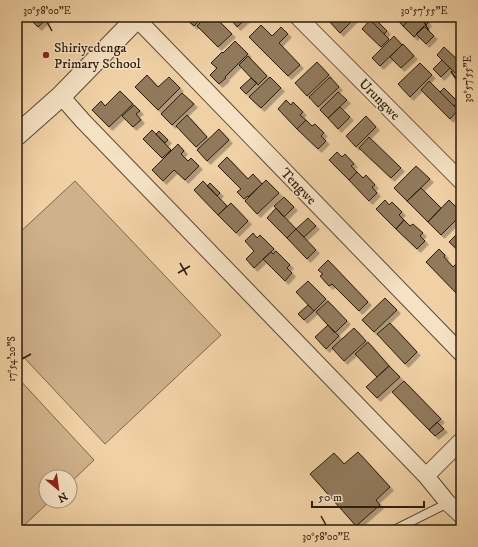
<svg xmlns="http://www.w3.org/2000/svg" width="478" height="547" font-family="'IM FELL DW Pica',serif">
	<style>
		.green { fill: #cfb28b; stroke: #7d674c }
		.building { fill: #917a5c; stroke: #2b1c0d; filter: url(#shadow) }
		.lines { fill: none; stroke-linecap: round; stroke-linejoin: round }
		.service-casing { stroke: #5c4933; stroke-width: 10 }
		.minor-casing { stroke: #5c4933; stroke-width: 18 }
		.tertiary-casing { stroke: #5c4933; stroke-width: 22 }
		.service { stroke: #f5e1c4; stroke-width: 8 }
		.minor { stroke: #f5e1c4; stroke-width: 16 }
		.tertiary { stroke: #f5e1c4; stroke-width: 20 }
		.ticks { fill: none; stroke: #2b1c0d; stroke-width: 1.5 }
		.poi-dot { fill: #8f2418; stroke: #f5e1c4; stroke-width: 1.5 }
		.labels { text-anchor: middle; stroke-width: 3; stroke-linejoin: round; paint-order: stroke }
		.poi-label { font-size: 14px; fill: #2b1c0d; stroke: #f5e1c4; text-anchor: start }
		.street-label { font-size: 14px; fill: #2b1c0d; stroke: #f5e1c4 }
		.neatline { fill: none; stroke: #2b1c0d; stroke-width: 1.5 }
		.ticks-label { font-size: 10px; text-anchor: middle; fill: #2b1c0d }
	</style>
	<defs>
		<filter id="shadow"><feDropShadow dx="3.5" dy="3.5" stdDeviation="0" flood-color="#0004"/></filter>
	</defs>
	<rect width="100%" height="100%" fill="#f0d1a5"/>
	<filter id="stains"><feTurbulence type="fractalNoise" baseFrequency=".005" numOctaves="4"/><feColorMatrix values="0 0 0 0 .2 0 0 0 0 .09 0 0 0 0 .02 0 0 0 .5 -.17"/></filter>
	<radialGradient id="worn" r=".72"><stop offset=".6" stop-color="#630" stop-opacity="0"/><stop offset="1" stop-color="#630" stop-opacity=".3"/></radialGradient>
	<!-- green -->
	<path class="green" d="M75,181l146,154 -116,109 -88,-94v-115z
		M17,377l77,83 -24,23v-6h-24v24h4l-31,29h-2z"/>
	<!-- building -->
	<path class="building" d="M28,17h21l-11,10z
		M184,17h19l-9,9z
		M206,17h9l17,17 -14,13 -21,-21z
		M229,17h19l-11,10z
		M331,17h21l2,2 -14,14 -12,-13z
		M373,17l14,14 -3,3 -14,-14z
		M395,17h17l-9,9z
		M412,17h17l-3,3 2,3 -14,14 -11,-11z
		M370,20l19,19 -8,8 -19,-18z
		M261,25l11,11 9,-9 7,7 -9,9 21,22 -12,11 -39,-39z
		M424,26l10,10 -8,8 -10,-10z
		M394,36l8,9 -22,21 -8,-8z
		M235,41l13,13 -23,23 1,1 -7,6 -9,-9 7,-7 -6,-5 11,-11 1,1z
		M403,44l11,12 -13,12 -11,-11z
		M444,47l17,16v16l-24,-24z
		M248,56l19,20 -9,9 -19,-20z
		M442,60l8,8 -9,9 -8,-8z
		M317,62l12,13 -22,21 -12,-13z
		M420,63l12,12 -22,22 -12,-13z
		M147,75l11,12 11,-10 11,11 -22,22 -23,-23z
		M270,77l11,11 -20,20 -12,-11z
		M330,77l9,10 -21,20 -9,-10z
		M251,78l6,5 -11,11 -6,-6z
		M429,81l29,29 -8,9 -29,-29z
		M444,88l14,14 -4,4 -14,-14z
		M120,91l13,13 -24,23 -17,-17 9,-9 4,5z
		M338,92l9,8 -19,18 -8,-8z
		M182,93l12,11 -22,21 -11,-11z
		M286,100l5,5 2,-3 10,10 -3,3 6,5 -9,9 -19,-20z
		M134,105l6,6 -4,3 5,6 -8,7 -11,-11z
		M340,107l10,10 -12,12 -10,-11z
		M187,115l20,22 -11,10 -20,-21z
		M366,116l10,11 -20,20 -10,-11z
		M306,120l6,6 3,-2 9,9 -3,3 5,5 -8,8 -21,-20z
		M219,129l10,11 -22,21 -10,-11z
		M152,130l19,20 -9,8 -19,-19z
		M159,131l9,9 -3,3 -9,-9z
		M369,137l32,31 -10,10 -32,-30z
		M178,144l6,7 -3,3 7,7 3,-3 8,8 -14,14 -11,-10 -11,11 -11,-11z
		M337,152l5,5 3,-3 9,10 -3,2 6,6 -8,8 -20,-20z
		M227,157l21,22 5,-5 9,10 -14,13v-1l-4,3 -7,-7 4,-3 -23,-23z
		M416,166l14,13 -23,22 -13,-13z
		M357,172l6,6 3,-3 9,10 -3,2 5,6 -8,8 -20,-21z
		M266,180l13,13 -22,21 -12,-13z
		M203,181l24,25 -9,9 -24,-25z
		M210,183l10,10 -3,3 -10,-10z
		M421,188l20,20 -13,14 -21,-21z
		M284,197l10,10 -10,10 -10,-11z
		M385,200l4,5 3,-3 10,10 -3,3 5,5 -8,9 -20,-20z
		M449,200l12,12v3l-20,20 -13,-13z
		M231,203l17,18 -12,12 -18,-18z
		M276,208l20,21 -9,9 -20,-20z
		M308,218l8,8 -12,11 -8,-8z
		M404,220l6,6 3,-2 10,9 -3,3 5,5 -8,8 -21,-20z
		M296,229l20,21 -9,9 -20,-21z
		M461,230v23l-12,-11z
		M253,233l4,5 3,-3 14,14 -20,19 -8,-9 8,-8 -9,-10z
		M439,249l6,6 -1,2 9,10 6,-6 2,3v6l-2,2 2,3v23l-35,-36z
		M276,251l14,14 -3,3 5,5 -7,8 -22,-22 8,-7 2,2z
		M328,260l40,42 -9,9 -27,-27 -3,2 -9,-10 3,-2 -5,-4z
		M308,281l18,18 -12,12 -18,-19z
		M385,298l12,12 -23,22 -12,-12z
		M328,301l19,20 -12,12 -19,-21z
		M308,305l6,6 -10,9 -6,-6z
		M390,323l27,29 -12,12 -28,-30z
		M328,325l11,11 -13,13 -11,-12z
		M354,328l12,13 -22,20 -12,-13z
		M368,342l21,24 -12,11 -22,-23z
		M389,366l11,11 -23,21 -11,-11z
		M404,381l37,38 -12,11 -37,-38z
		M437,422l7,7 -9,7 -6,-6z
		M358,452l32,35 -14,13 4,5 -24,21 -46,-52 24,-21 10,11z"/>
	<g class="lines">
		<!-- service casing -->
		<g class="service-casing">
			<path id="service" d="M394,530l54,-27"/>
		</g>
		<!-- minor casing -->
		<g class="minor-casing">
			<path id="minor" d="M298,17l163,164
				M137,19l324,334
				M61,96l22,25 343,355 22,27 13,12
				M426,476l35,-35"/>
		</g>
		<!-- tertiary casing -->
		<g class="tertiary-casing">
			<path id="tertiary" d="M17,135l44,-39 77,-79"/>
		</g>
		<!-- service -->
		<use href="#service" class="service"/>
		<!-- minor -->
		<use href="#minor" class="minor"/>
		<!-- tertiary -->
		<use href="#tertiary" class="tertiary"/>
	</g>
	<!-- ticks -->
	<path class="ticks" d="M47,22l5,9M424,22l5,9M451,71l5,8M180,263l7,12M178,273l12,-7M22,359l9,-5M321,516l5,9"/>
	<!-- markers -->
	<circle class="poi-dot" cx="46" cy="55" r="4"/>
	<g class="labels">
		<!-- poi labels -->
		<g class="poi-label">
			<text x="54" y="52">Shiriyedenga<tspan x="54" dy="16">Primary School</tspan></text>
		</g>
		<!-- street labels -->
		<g class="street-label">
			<text transform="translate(380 99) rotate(45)" y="5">Urungwe</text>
			<text transform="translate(299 186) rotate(46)" y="5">Tengwe</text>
		</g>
	</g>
	<!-- margin -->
	<rect width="478" height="547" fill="none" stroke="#f0d1a5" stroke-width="44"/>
	<!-- north arrow -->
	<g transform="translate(58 489) rotate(151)"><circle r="19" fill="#f5e1c4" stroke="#a4927b"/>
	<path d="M0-3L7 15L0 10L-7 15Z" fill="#8f2418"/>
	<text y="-6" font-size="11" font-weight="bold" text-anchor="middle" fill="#2b1c0d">N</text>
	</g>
	<!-- scale -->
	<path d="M312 501v6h112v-6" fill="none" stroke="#2b1c0d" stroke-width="2"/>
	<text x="318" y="501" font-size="12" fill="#2b1c0d" stroke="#f5e1c4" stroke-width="3" paint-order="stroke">50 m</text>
	<rect x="22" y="22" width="434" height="503" class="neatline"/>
	<g class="ticks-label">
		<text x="47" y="14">30°58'00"E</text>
		<text x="424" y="14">30°57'55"E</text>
		<text transform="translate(467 79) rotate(-90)" y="4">30°57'55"E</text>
		<text transform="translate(11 359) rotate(-90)" y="4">17°54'20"S</text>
		<text x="326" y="540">30°58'00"E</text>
	</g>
	<rect width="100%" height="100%" filter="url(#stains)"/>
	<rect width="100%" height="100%" fill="url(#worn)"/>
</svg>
